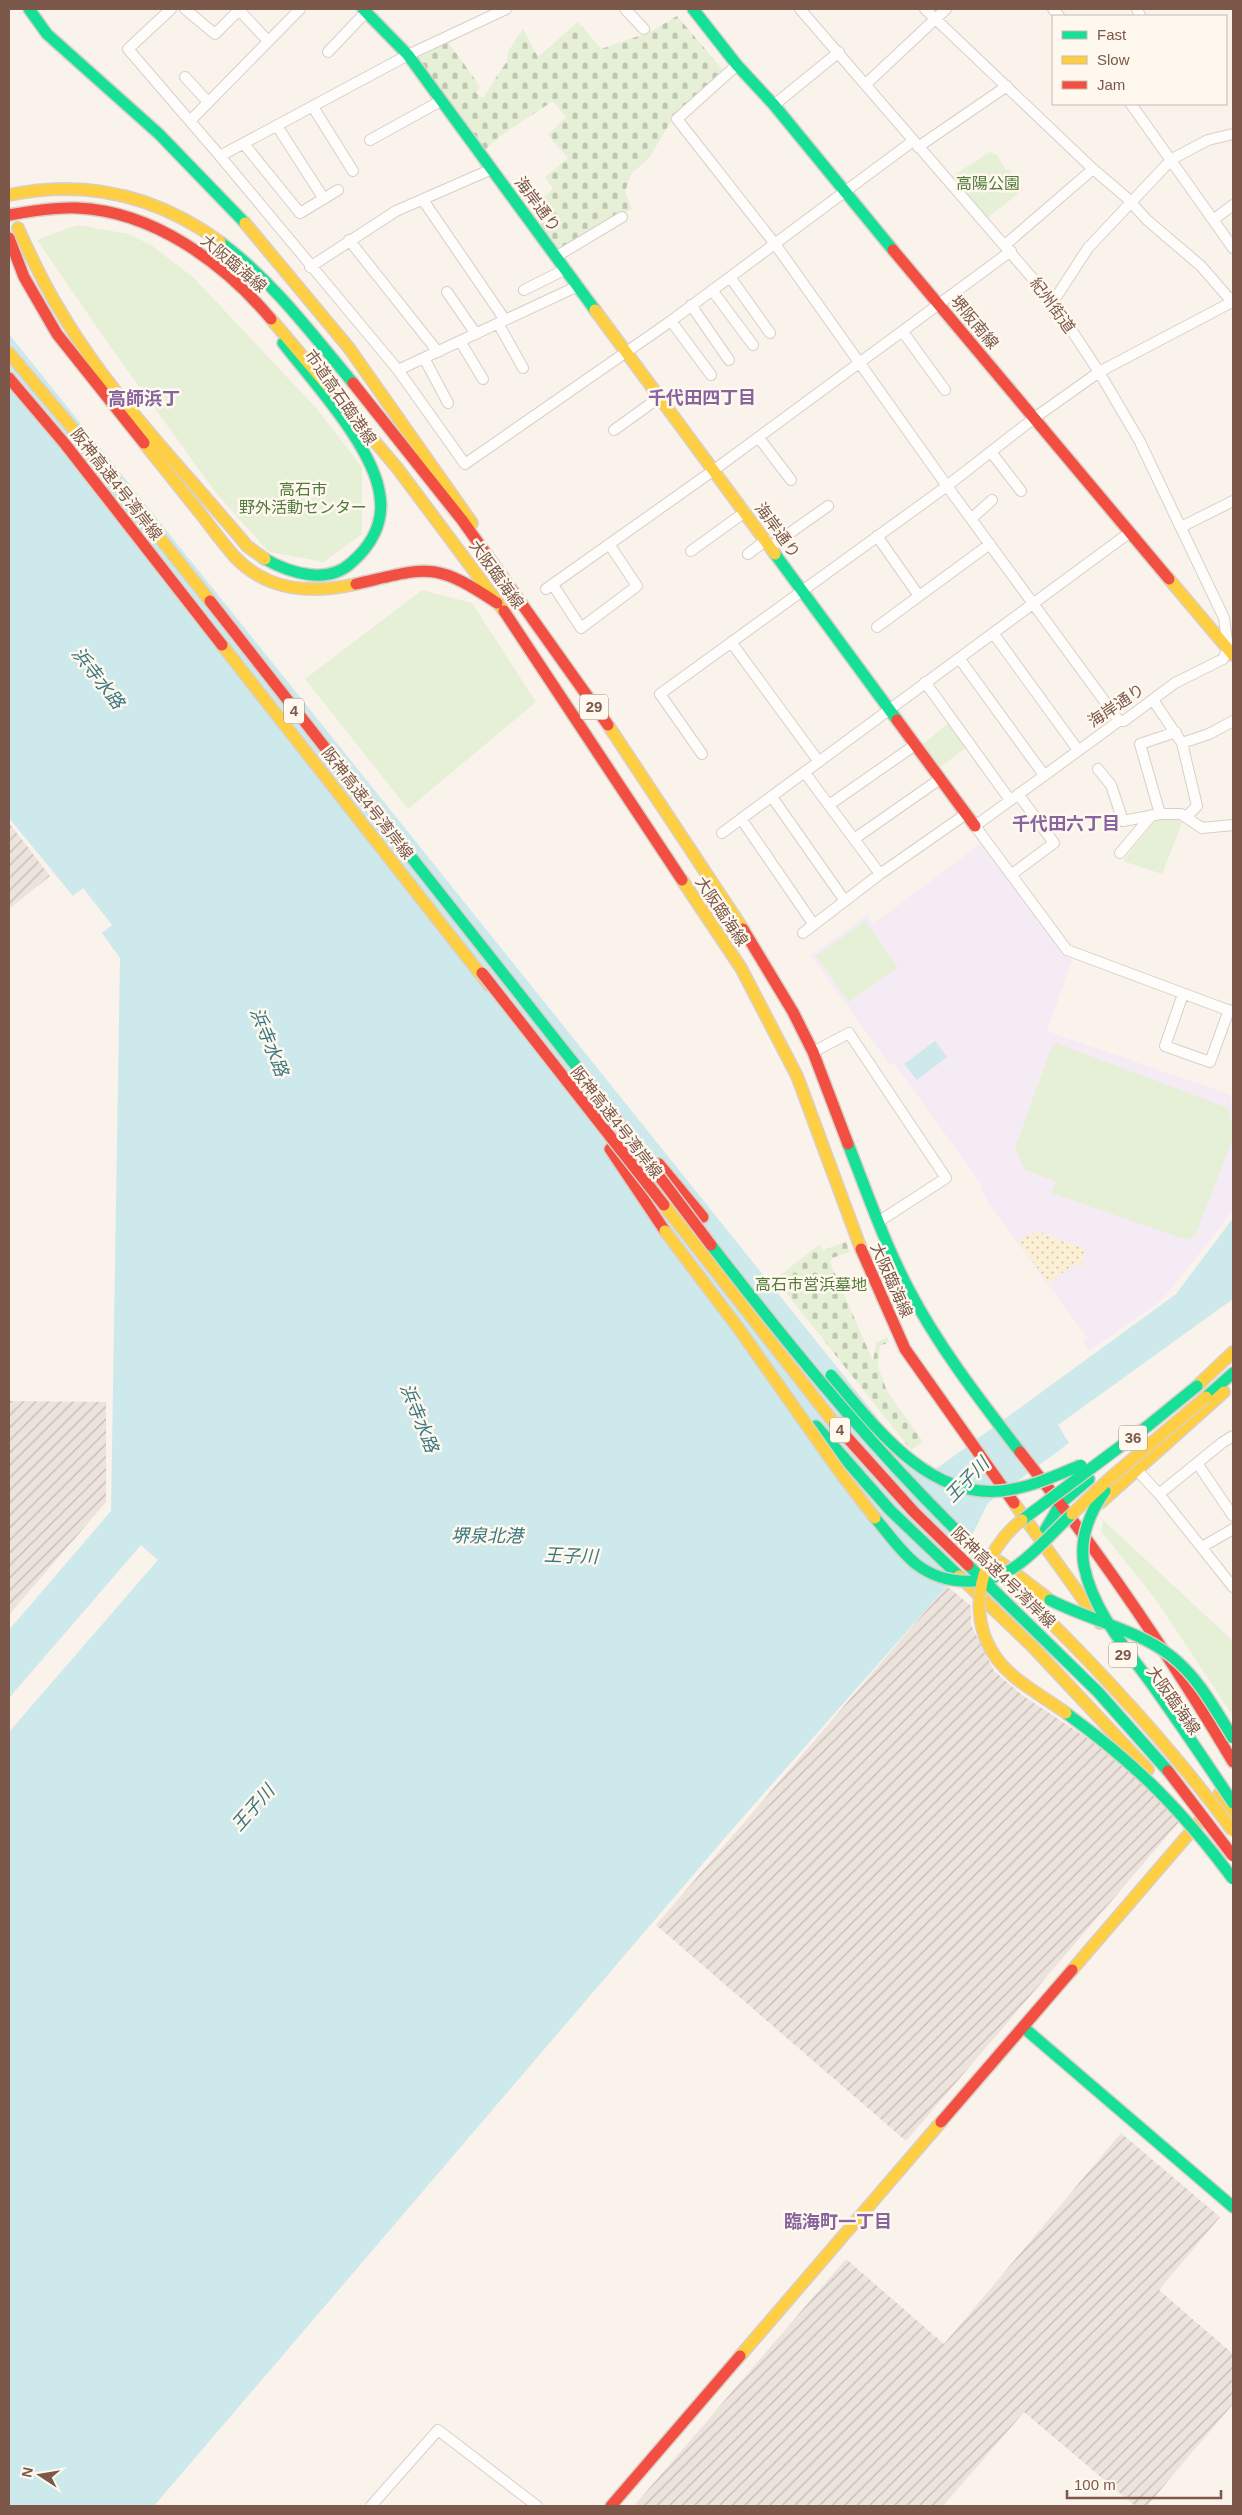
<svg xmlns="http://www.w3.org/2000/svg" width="1242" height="2515" font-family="Helvetica,'Noto Sans JP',sans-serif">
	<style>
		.industrial { fill: url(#industrial-furrows) }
		.education { fill: #f5ebf4 }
		.green { fill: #e6f0d6 }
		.sand { fill: url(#sand-dots) }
		.cemetery { fill: url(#cemetery-stones) }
		.water { fill: #cde9eb }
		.pier { fill: #f9f3ec }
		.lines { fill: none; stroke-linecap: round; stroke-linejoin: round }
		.street-casing { stroke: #d8cfc8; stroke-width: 12 }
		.fast-casing { stroke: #d9cfc8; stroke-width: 14 }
		.slow-casing { stroke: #d9cfc8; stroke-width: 14 }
		.jam-casing { stroke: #d9cfc8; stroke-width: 14 }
		.street { stroke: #fefdfc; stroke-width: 10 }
		.fast { stroke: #16e098; stroke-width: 11 }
		.slow { stroke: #ffcf43; stroke-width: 11 }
		.jam { stroke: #f24e42; stroke-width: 11 }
		.fast-bridge-casing { stroke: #dad0c9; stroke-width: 14; stroke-linecap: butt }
		.slow-bridge-casing { stroke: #dad0c9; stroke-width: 14; stroke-linecap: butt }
		.jam-bridge-casing { stroke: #dad0c9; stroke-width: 14; stroke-linecap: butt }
		.fast-bridge { stroke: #16e098; stroke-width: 11 }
		.slow-bridge { stroke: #ffcf43; stroke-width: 11 }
		.jam-bridge { stroke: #f24e42; stroke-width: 11 }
		.labels { text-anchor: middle; stroke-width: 5; stroke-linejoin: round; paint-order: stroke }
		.shield { fill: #fff8ef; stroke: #a3887b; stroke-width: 1 }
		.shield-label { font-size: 15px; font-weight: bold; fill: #7b5849 }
		.park-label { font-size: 16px; fill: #527b3c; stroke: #fff8ef }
		.street-label { font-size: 16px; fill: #7b5849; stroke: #fff8ef }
		.neighbourhood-label { font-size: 18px; font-weight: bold; fill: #88649e; stroke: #fff8ef }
		.water-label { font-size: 18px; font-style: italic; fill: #3a7881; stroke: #fff8ef }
	</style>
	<defs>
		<pattern id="industrial-furrows" width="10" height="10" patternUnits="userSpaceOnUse" patternTransform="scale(1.25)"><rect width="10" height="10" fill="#ece3dd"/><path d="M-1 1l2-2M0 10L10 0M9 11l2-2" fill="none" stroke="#c4bbb5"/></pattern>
		<pattern id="sand-dots" width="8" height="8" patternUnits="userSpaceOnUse" patternTransform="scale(1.25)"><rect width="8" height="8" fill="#fcf0d4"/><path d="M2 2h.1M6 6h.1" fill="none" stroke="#d1c5ae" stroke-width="1.8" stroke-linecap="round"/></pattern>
		<pattern id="cemetery-stones" width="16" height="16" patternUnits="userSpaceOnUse" patternTransform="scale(1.25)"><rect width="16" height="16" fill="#e6f0d6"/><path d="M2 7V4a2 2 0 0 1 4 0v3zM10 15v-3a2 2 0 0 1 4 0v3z" fill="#bfc5b0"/></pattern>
	</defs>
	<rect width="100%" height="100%" fill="#f9f3ec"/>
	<!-- industrial -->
	<path class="industrial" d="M9,823l41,53 -41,33z
		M9,1401l97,1v100l-97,113z
		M947,1586l24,20v19l23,46 28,24 68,45 49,40 40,42 -273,319 -250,-216z
		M1121,2133l99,84 -61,73 74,64v50l-86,102h-12l-111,-94 -81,94h-309l212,-247 98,85z"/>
	<!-- education -->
	<path class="education" d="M980,844l85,112 7,4 -25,71 184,64 2,23v93l-71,89 -71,50h-2l-6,-8 5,-3 -99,-135 -8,-14 2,-3 -89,-124 -4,2 -79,-109 56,-41 6,9z"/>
	<!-- green -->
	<path class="green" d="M990,152l7,3 9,15 3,-1 14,21 -36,28 -36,-41z
		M77,225l52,9 22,11 42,32 124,132 45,58v67l-38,28 -55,-10 -53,-59 -104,-144 -75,-109z
		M422,590l50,13 64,99 -128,107 -103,-130z
		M950,722l18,24 -29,22 -17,-23z
		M1159,819l19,1 4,3 -20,51 -39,-13 31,-39z
		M865,921l33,46 -49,35 -33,-46z
		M1056,1043l172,65 4,18v15l-37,95 -8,4 -136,-47 5,-11 -32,-13 -9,-21 37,-102z
		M1103,1520l130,121v75l-77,-116 -55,-69z"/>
	<!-- sand -->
	<path class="sand" d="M1037,1231l45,17 4,4 -6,15 -5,-3 -27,19 -30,-42z"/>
	<!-- cemetery -->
	<path class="cemetery" d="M677,16l46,54 -2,5 -50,46 -21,36 -19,17 -6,18 7,17 -72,43 -30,-44 23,-19 -8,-12 23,-19 -20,-23 18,-18 -13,-16 -53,35 -15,14 -67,-93 30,-15 32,44 -4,7 7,5 24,-37 2,-11 14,-21 15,28 40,-35 23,27 49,-17z
		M846,1242l4,10 -18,6 -2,4 43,99 3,-18 11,-6 2,5 -9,4 -2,21 9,24 36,51 -12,8 -136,-171 44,-34 4,5z"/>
	<!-- water -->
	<path class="water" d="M9,334l916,1143 251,-183 57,-76v81l-175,126 11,18 -81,60 -41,83 -218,247 -575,673h-145v-876l102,-119 9,-553 -18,-25 10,-8 -29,-37 -10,8 -64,-78z
		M935,1041l12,16 -30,23 -13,-16z"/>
	<!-- pier -->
	<path class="pier" d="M141,1545l17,15 -149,172v-34z"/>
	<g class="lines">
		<!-- street casing -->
		<g class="street-casing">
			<path id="street" d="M171,9l-43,40 92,107 178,214 67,94 206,-143 242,-180
				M185,9l30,25 24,-24 29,31
				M625,9l19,20
				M800,9l253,293 46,70 40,68 85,178 4,31 -5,10 -48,24 -51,38h-5l-144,105 92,124 166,62
				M925,9l168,160 34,29 20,22 54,46 32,37
				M1053,9l6,7
				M1137,9l3,7
				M328,52l38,-40
				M737,65l-60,54 98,125 172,242 172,235
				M185,77l23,25
				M866,84l80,-75
				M1131,104l102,144
				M774,105l65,-53
				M313,107l40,64
				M190,121l110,-112
				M277,126l47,73
				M370,140l67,-37
				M244,144l56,69 38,-23
				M918,147l89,-61
				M220,156l188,-101 98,-46
				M423,200l82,120
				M1213,220l20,-15
				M349,240l89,112
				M1005,245l88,-76
				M557,256l65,-39
				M310,267l86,-56 96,-42
				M730,277l40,56
				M524,290l42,-21
				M712,290l41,55
				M447,292l29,42
				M1053,302l35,-54 84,-89 36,-19 25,-6
				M691,305l38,55
				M671,321l40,54
				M498,323l25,45
				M903,332l42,58
				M460,341l23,38
				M424,358l24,45
				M398,370l180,-84
				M614,430l46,-33
				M759,438l32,42
				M991,452l30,39
				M971,519l21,-19
				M1181,527l52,-26
				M877,536l42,60
				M770,547l58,-41
				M691,551l54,-39
				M748,554l18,-14
				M553,585l28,43 56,-42 -28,-42
				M546,589l168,-119 297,-219
				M877,627l113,-83
				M993,633l85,117
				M731,642l88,120
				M959,658l85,117
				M925,682l85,118
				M1153,700l29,43 15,63 -11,11
				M1182,743l27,-9 24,-13
				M702,754l-42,-60 287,-208 86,-67 66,-47 133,-70 1,-4
				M1098,769l13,16 12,36 37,-7h21l21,14 31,-3
				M805,773l75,101
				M772,797l73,104
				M829,805l86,-60
				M1160,814l-20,-70 36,-12
				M742,820l72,105
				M722,833l407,-300
				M854,839l86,-60
				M1120,853l32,-38
				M1011,875l43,-32 -36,-49
				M803,933l77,-59 86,-60
				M1183,994l-18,52 45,16 19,-52
				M813,1052l36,-19 97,145 -68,44
				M1197,1463l36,53
				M1136,1469l23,25 74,93
				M1159,1494l64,-52 10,-6
				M1202,1547l31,-18
				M371,2506l67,-76 99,76"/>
		</g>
		<!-- fast casing -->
		<g class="fast-casing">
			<path id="fast" d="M29,9l18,25 112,100 86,89
				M363,9l45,46 187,255
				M693,9l44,56 37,40 119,145
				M220,242c52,38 92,92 133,141
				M775,554l122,166
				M265,559c25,14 62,26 86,4 20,-17 33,-40 29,-67 -6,-49 -67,-114 -97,-153
				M370,805l218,276
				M848,1144c19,48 36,98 60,144 30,58 72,112 112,164
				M1206,1397l27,-24
				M816,1426l74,84 69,66
				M1040,1539l21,-36 28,-24
				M1023,2027l210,180"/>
		</g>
		<!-- slow casing -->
		<g class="slow-casing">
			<path id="slow" d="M9,195c77,-16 148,1 211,47
				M245,223l104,125 123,175
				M18,228c13,29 26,57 43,84 50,85 123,158 186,234l18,13
				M595,310l180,244
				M271,319l127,150 106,142
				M9,353l70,83 131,165
				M144,443c20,25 40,50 60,75 10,13 20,27 31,39 33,35 77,37 121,27
				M1169,579l64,76
				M222,645l267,340
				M608,725l135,204
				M682,880l59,88 56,108 64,173
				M1197,1386l36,-34
				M1014,1503l86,120
				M1100,1503l124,-111
				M1000,1562l50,38
				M959,1576l73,70 116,124
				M1219,1794l14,22
				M1072,1970l127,-148
				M740,2356l201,-234"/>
		</g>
		<!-- jam casing -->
		<g class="jam-casing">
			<path id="jam" d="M9,215c22,-4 46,-8 68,-7 76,3 147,55 194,111
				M9,238l15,39 33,57 87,109
				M893,250l276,329
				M9,378l56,66 157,201
				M353,383l109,137 146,205
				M356,584c71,-16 77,-24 141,19
				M210,601l160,204
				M504,611l178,269
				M897,720l78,106
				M743,929l50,83 20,40 35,92
				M610,1149l55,82
				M659,1164l44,53
				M861,1249l44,100 109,154
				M1020,1452c78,98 149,202 213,310
				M941,2122l131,-152
				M611,2506l129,-150"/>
		</g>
		<!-- street -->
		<use href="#street" class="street"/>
		<!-- fast -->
		<use href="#fast" class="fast"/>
		<!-- slow -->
		<use href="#slow" class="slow"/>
		<!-- jam -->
		<use href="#jam" class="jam"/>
		<!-- fast-bridge casing -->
		<g class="fast-bridge-casing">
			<path id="fast-bridge" d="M711,1245c86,111 175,220 277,316
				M831,1375c43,50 95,123 170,116 29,-3 54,-15 80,-26
				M1105,1491c-15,21 -26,48 -21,75 9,46 45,86 72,124 26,37 52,75 77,113
				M875,1518c13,15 25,33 41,46 30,23 73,23 103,0 19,-14 35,-33 53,-50
				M1022,1520l127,-95 48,-39
				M968,1565l130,127 70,79
				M1050,1600c39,20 86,29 121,56 27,21 44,53 62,82
				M1066,1713c70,51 115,96 167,166"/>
		</g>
		<!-- slow-bridge casing -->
		<g class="slow-bridge-casing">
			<path id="slow-bridge" d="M664,1205l171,219
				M665,1231l74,98 100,142 36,47
				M1072,1514l38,-36 96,-81
				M1022,1520c-40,30 -58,92 -27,136 17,25 47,39 71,57
				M988,1561c88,84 173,172 245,270"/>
		</g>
		<!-- jam-bridge casing -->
		<g class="jam-bridge-casing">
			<path id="jam-bridge" d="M482,973l182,232
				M579,1070l132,175
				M835,1424l79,88 54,53
				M1168,1771l65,85"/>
		</g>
		<!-- fast-bridge -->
		<use href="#fast-bridge" class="fast-bridge"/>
		<!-- slow-bridge -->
		<use href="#slow-bridge" class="slow-bridge"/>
		<!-- jam-bridge -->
		<use href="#jam-bridge" class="jam-bridge"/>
	</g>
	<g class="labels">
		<!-- shield labels -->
		<g class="shield">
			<rect x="580" y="694.5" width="28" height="25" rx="4"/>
			<rect x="284" y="698.5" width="20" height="25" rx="4"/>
			<rect x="830" y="1417.5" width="20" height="25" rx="4"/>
			<rect x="1119" y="1425.5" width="28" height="25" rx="4"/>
			<rect x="1109" y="1642.5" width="28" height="25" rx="4"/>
		</g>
		<g class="shield-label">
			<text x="594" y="712">29</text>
			<text x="294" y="716">4</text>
			<text x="840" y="1435">4</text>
			<text x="1133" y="1443">36</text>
			<text x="1123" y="1660">29</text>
		</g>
		<!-- park labels -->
		<g class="park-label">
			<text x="988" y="189">高陽公園</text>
			<text x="303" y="495">高石市<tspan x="303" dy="18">野外活動センター</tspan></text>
			<text x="811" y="1290">高石市営浜墓地</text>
		</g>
		<!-- street labels -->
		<g class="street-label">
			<text transform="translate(538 204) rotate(53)" y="6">海岸通り</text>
			<text transform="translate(234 263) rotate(40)" y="6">大阪臨海線</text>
			<text transform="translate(1053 305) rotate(54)" y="6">紀州街道</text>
			<text transform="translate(975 322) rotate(50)" y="6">堺阪南線</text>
			<text transform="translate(341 397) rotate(55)" y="6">市道高石臨港線</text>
			<text transform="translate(117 484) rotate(52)" y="6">阪神高速4号湾岸線</text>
			<text transform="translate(778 530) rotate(54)" y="6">海岸通り</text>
			<text transform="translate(497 574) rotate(54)" y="6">大阪臨海線</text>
			<text transform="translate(1116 705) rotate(-34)" y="6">海岸通り</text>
			<text transform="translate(368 803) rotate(52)" y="6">阪神高速4号湾岸線</text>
			<text transform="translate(722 911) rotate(56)" y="6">大阪臨海線</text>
			<text transform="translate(617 1122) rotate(52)" y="6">阪神高速4号湾岸線</text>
			<text transform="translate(892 1280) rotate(66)" y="6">大阪臨海線</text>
			<text transform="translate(1004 1577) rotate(44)" y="6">阪神高速4号湾岸線</text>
			<text transform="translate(1174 1700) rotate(55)" y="6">大阪臨海線</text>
		</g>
		<!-- neighbourhood labels -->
		<g class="neighbourhood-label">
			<text x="702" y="404">千代田四丁目</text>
			<text x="144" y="405">高師浜丁</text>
			<text x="1066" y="830">千代田六丁目</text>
			<text x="838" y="2228">臨海町一丁目</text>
		</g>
		<!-- water labels -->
		<g class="water-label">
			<text transform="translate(98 678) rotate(52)" y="6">浜寺水路</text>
			<text transform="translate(269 1042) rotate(68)" y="6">浜寺水路</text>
			<text transform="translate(419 1418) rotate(68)" y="6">浜寺水路</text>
			<text transform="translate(967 1480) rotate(-46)" y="6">王子川</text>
			<text x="487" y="1542">堺泉北港</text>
			<text transform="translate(571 1556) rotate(2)" y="6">王子川</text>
			<text transform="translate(253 1808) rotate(-49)" y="6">王子川</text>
		</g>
	</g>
	<!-- border -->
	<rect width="1242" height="2515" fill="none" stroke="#7b5849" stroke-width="20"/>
	<!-- legend -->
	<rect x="1052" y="15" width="175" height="90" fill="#fff8ef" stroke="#cab8ad"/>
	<rect x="1062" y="31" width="25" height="8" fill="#16e098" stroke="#cab8ad"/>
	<text x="1097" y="40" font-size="15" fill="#7b5849">Fast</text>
	<rect x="1062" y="56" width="25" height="8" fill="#ffcf43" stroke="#cab8ad"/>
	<text x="1097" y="65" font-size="15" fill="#7b5849">Slow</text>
	<rect x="1062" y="81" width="25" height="8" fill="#f24e42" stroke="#cab8ad"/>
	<text x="1097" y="90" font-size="15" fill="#7b5849">Jam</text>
	<!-- north arrow -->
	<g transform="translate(40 2475) rotate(282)" stroke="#fff8ef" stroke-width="4" paint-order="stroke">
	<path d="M0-4L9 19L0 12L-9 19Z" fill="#7b5849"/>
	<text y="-8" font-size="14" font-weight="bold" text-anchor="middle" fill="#7b5849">N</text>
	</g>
	<!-- scale -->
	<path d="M1067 2490v8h154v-8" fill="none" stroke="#7b5849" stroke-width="2.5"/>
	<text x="1074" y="2490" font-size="15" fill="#7b5849" stroke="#fff8ef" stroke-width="4" paint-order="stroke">100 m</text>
</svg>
